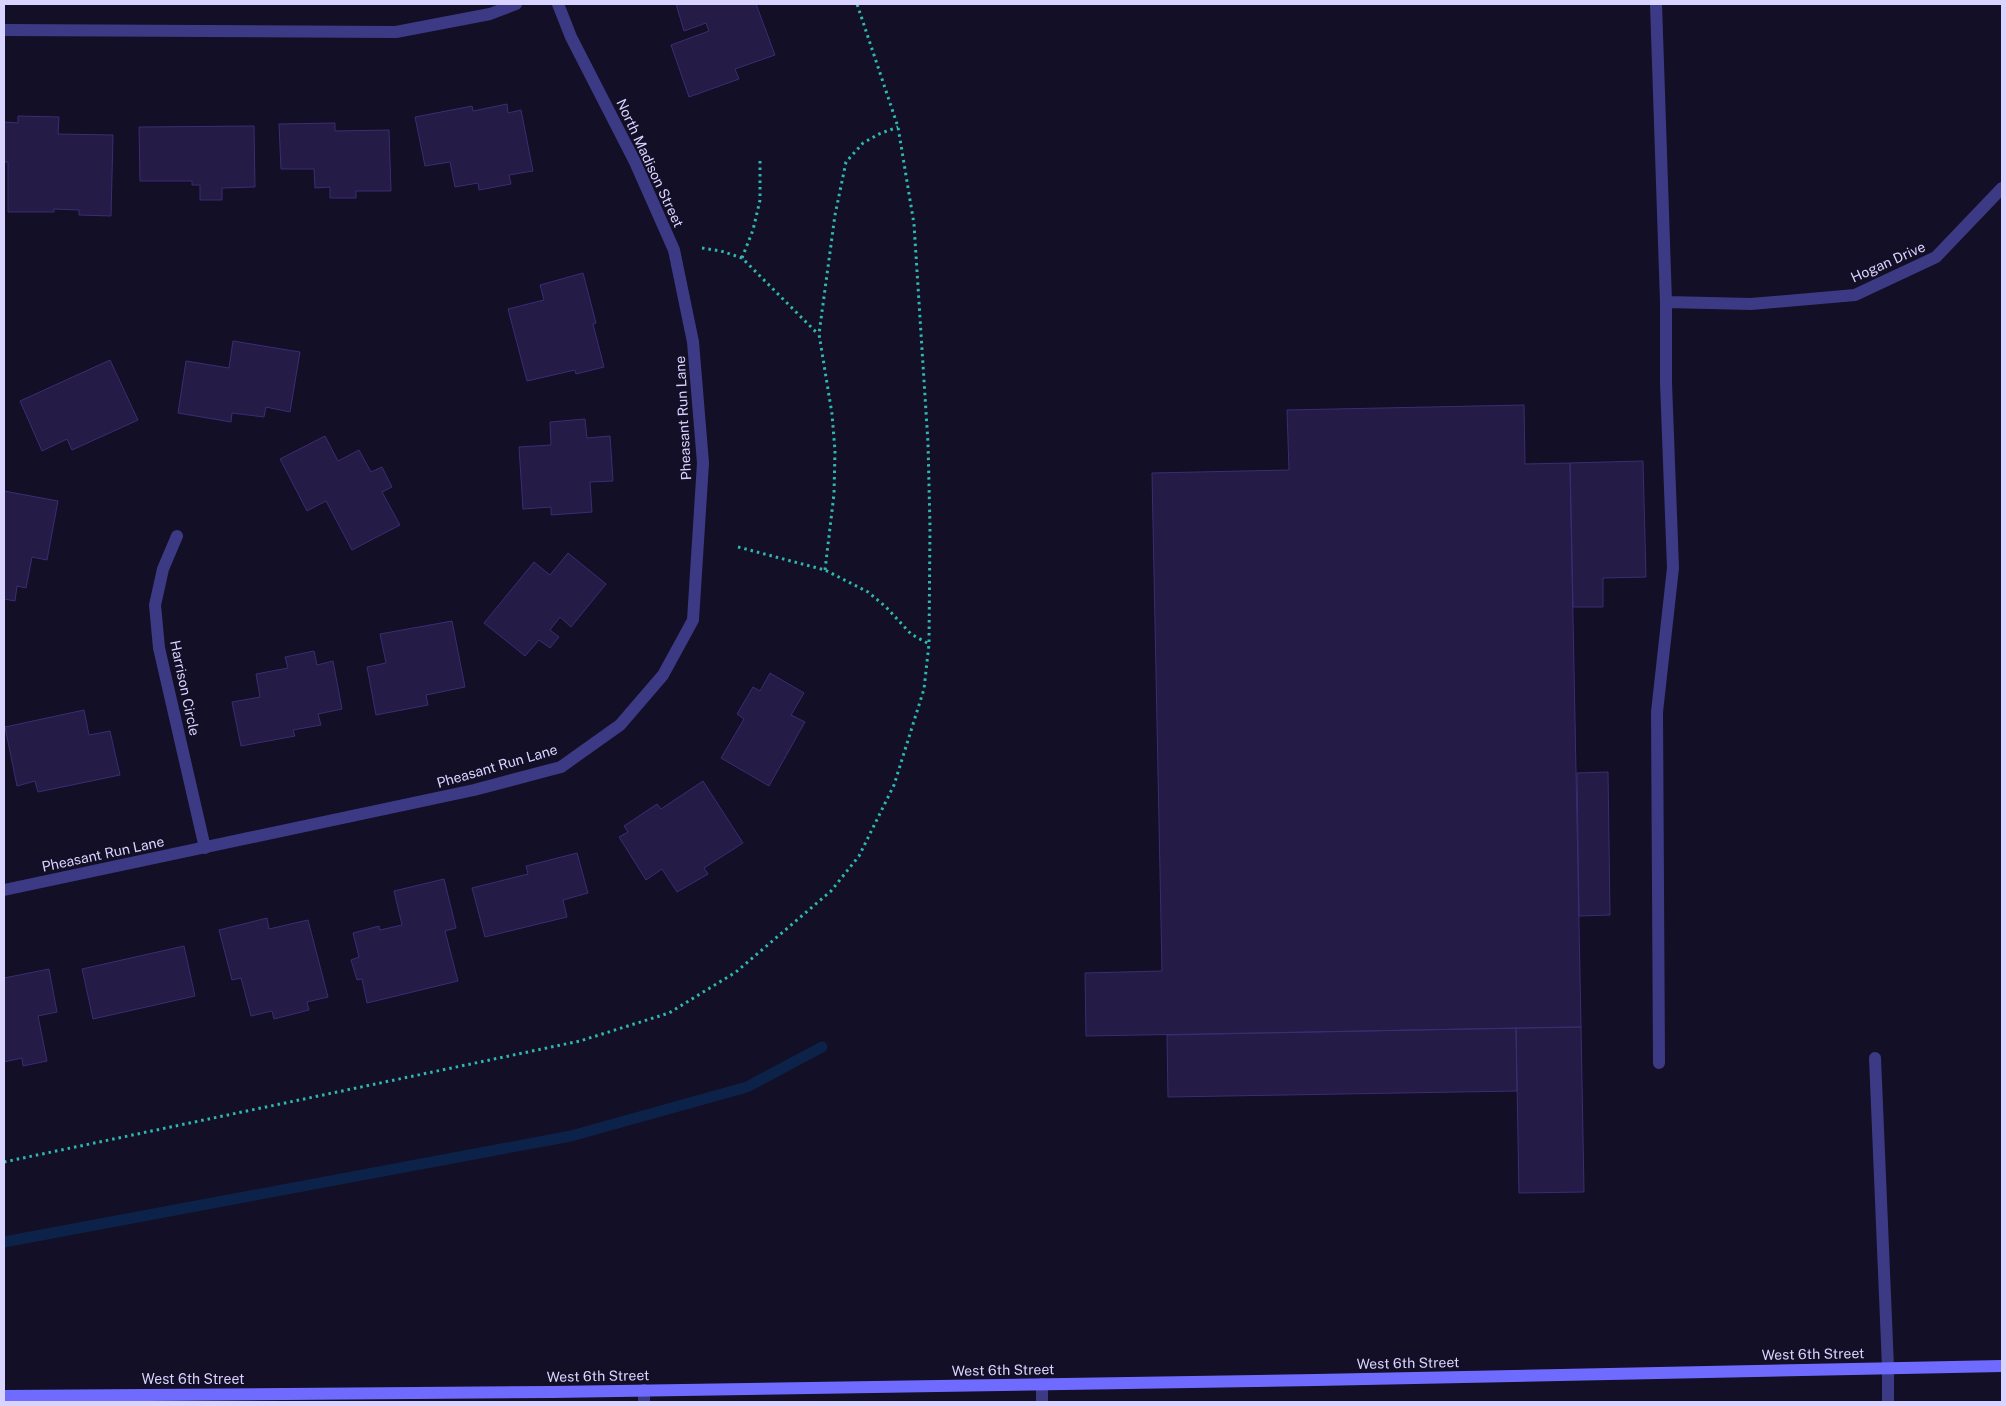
<svg xmlns="http://www.w3.org/2000/svg" width="2006" height="1406" font-family="'Public Sans',sans-serif">
	<style>
		.lines { fill: none; stroke-linecap: round; stroke-linejoin: round }
		.stream { stroke: #0c2248; stroke-width: 11 }
		.building { fill: #241b47; stroke: #3b2d73 }
		.path { stroke: #2fb8b0; stroke-width: 3; stroke-dasharray: 2.5 4; stroke-linecap: butt }
		.service { stroke: #3d3a85; stroke-width: 12 }
		.minor { stroke: #3d3a85; stroke-width: 12 }
		.secondary { stroke: #6f6bff; stroke-width: 12 }
		.labels { text-anchor: middle; stroke-width: 4; stroke-linejoin: round; paint-order: stroke }
		.street-label { font-size: 14px; fill: #d9d4ff; stroke: #130f26 }
	</style>
	<rect width="100%" height="100%" fill="#130f26"/>
	<g class="lines">
		<!-- stream -->
		<path class="stream" d="M4,1242l567,-106 176,-49 75,-40"/>
	</g>
	<!-- building -->
	<path class="building" d="M676,4h80l19,51 -40,14 4,10 -50,18 -18,-52 38,-14 -3,-8 -22,8z
		M507,104l1,9 13,-3 12,61 -24,4 2,9 -32,6 -1,-7 -23,4 -5,-25 -25,4 -10,-49 57,-11 1,5z
		M18,116l41,1 -1,17 55,1 -2,81 -32,-1v-5l-25,-1v3h-46v-50h-4v-40l14,1z
		M335,123v8l54,-1 2,61h-35v7h-26v-11l-15,1 -1,-19h-33l-2,-45z
		M254,126l1,61 -33,1v12h-22v-15h-8v-4h-52l-1,-54z
		M583,273l13,50 -3,1 11,43 -28,7 -1,-4 -48,11 -19,-72 36,-9 -4,-15z
		M233,341l67,11 -10,60 -24,-5 -2,10 -32,-4 -1,9 -53,-9 8,-52 43,7z
		M110,360l28,60 -66,30 -5,-11 -25,12 -22,-50z
		M1524,405l1,59 45,-1 11,564 -495,9 -1,-63 77,-2 -10,-498 137,-3 -2,-60z
		M585,419l2,19 23,-2 3,45 -23,1 2,30 -41,3v-8l-28,2 -4,-62 32,-2 -1,-23z
		M325,436l13,25 21,-11 12,22 11,-5 10,20 -10,5 18,33 -48,25 -26,-49 -19,10 -27,-52z
		M1643,461l3,116 -43,1v29h-30l-3,-144z
		M4,491l54,10 -11,59 -15,-3 -6,31 -9,-2 -2,15 -11,-2z
		M568,553l38,31 -35,43 -11,-10 -10,13 9,7 -9,11 -11,-8 -14,16 -41,-33 50,-61 16,13z
		M452,621l13,66 -39,8 2,10 -52,10 -9,-48 19,-4 -6,-29z
		M314,651l3,14 16,-4 9,48 -24,5 3,11 -28,5 2,6 -54,10 -9,-44 28,-5 -4,-23 32,-6 -3,-11z
		M770,673l34,20 -13,22 14,7 -36,64 -48,-28 23,-39 -7,-5 16,-27 7,4z
		M84,710l5,25 21,-4 10,44 -82,17 -3,-11 -18,5 -12,-59z
		M1608,772l2,143 -31,1 -2,-143z
		M703,781l40,62 -39,25 4,6 -31,18 -15,-23 -16,11 -27,-43 9,-5 -4,-6 33,-22 4,5z
		M577,853l11,40 -25,7 4,17 -82,20 -13,-49 56,-14 -2,-8z
		M444,879l12,49 -11,3 13,50 -91,22 -5,-24 -5,1 -6,-20 8,-3 -6,-24 26,-7 1,4 22,-5 -8,-34z
		M267,918l2,11 39,-9 20,77 -21,5 2,8 -35,9 -2,-8 -21,5 -10,-38 -9,2 -13,-50z
		M184,946l11,50 -102,23 -11,-50z
		M49,969l8,43 -19,4 9,45 -24,5 -1,-8 -18,4v-84z
		M1581,1027l3,165 -65,1 -3,-165z
		M1516,1028l1,63 -349,6 -1,-62z"/>
	<g class="lines">
		<!-- path -->
		<path class="path" d="M702,248l19,3 21,7 76,76
			M742,258l11,-28 7,-30v-41
			M738,547l87,23 43,22 18,15 25,27 18,10
			M825,570l9,-76 1,-43 -3,-37 -13,-80 16,-119 11,-53 17,-19 16,-9 19,-7
			M4,1162l576,-121 89,-28 67,-41 95,-81 28,-35 35,-71 30,-96 5,-45 1,-117 -2,-84 -14,-219 -16,-97 -41,-123"/>
		<!-- service -->
		<path class="service" d="M1656,4l10,298v81l7,185 -16,144 2,351
			M1666,302l85,2 104,-9 81,-38 66,-69
			M1875,1058l13,309
			M644,1402v-12"/>
		<!-- minor -->
		<path class="minor" d="M4,30l392,2 94,-18 26,-10
			M177,536l-14,33 -8,36 4,43 46,200
			M4,890l470,-100 87,-23 59,-42 43,-50 30,-55 10,-157 -10,-121 -19,-92 -39,-88 -64,-125 -13,-33
			M1888,1367v35
			M1042,1402v-18"/>
		<!-- secondary -->
		<path class="secondary" d="M4,1396l549,-4 763,-12 686,-14"/>
	</g>
	<g class="labels">
		<!-- street labels -->
		<g class="street-label">
			<text transform="translate(650 163) rotate(65)" y="5">North Madison Street</text>
			<text transform="translate(1888 262) rotate(-24)" y="5">Hogan Drive</text>
			<text transform="translate(683 418) rotate(-93)" y="5">Pheasant Run Lane</text>
			<text transform="translate(185 688) rotate(78)" y="5">Harrison Circle</text>
			<text transform="translate(497 766) rotate(-16)" y="5">Pheasant Run Lane</text>
			<text transform="translate(103 854) rotate(-12)" y="5">Pheasant Run Lane</text>
			<text transform="translate(1813 1354) rotate(-1)" y="5">West 6th Street</text>
			<text transform="translate(1408 1363) rotate(-1)" y="5">West 6th Street</text>
			<text transform="translate(1003 1370) rotate(-1)" y="5">West 6th Street</text>
			<text transform="translate(598 1376) rotate(-1)" y="5">West 6th Street</text>
			<text x="193" y="1384">West 6th Street</text>
		</g>
	</g>
	<!-- border -->
	<rect width="2006" height="1406" fill="none" stroke="#d9d4ff" stroke-width="10"/>
</svg>
